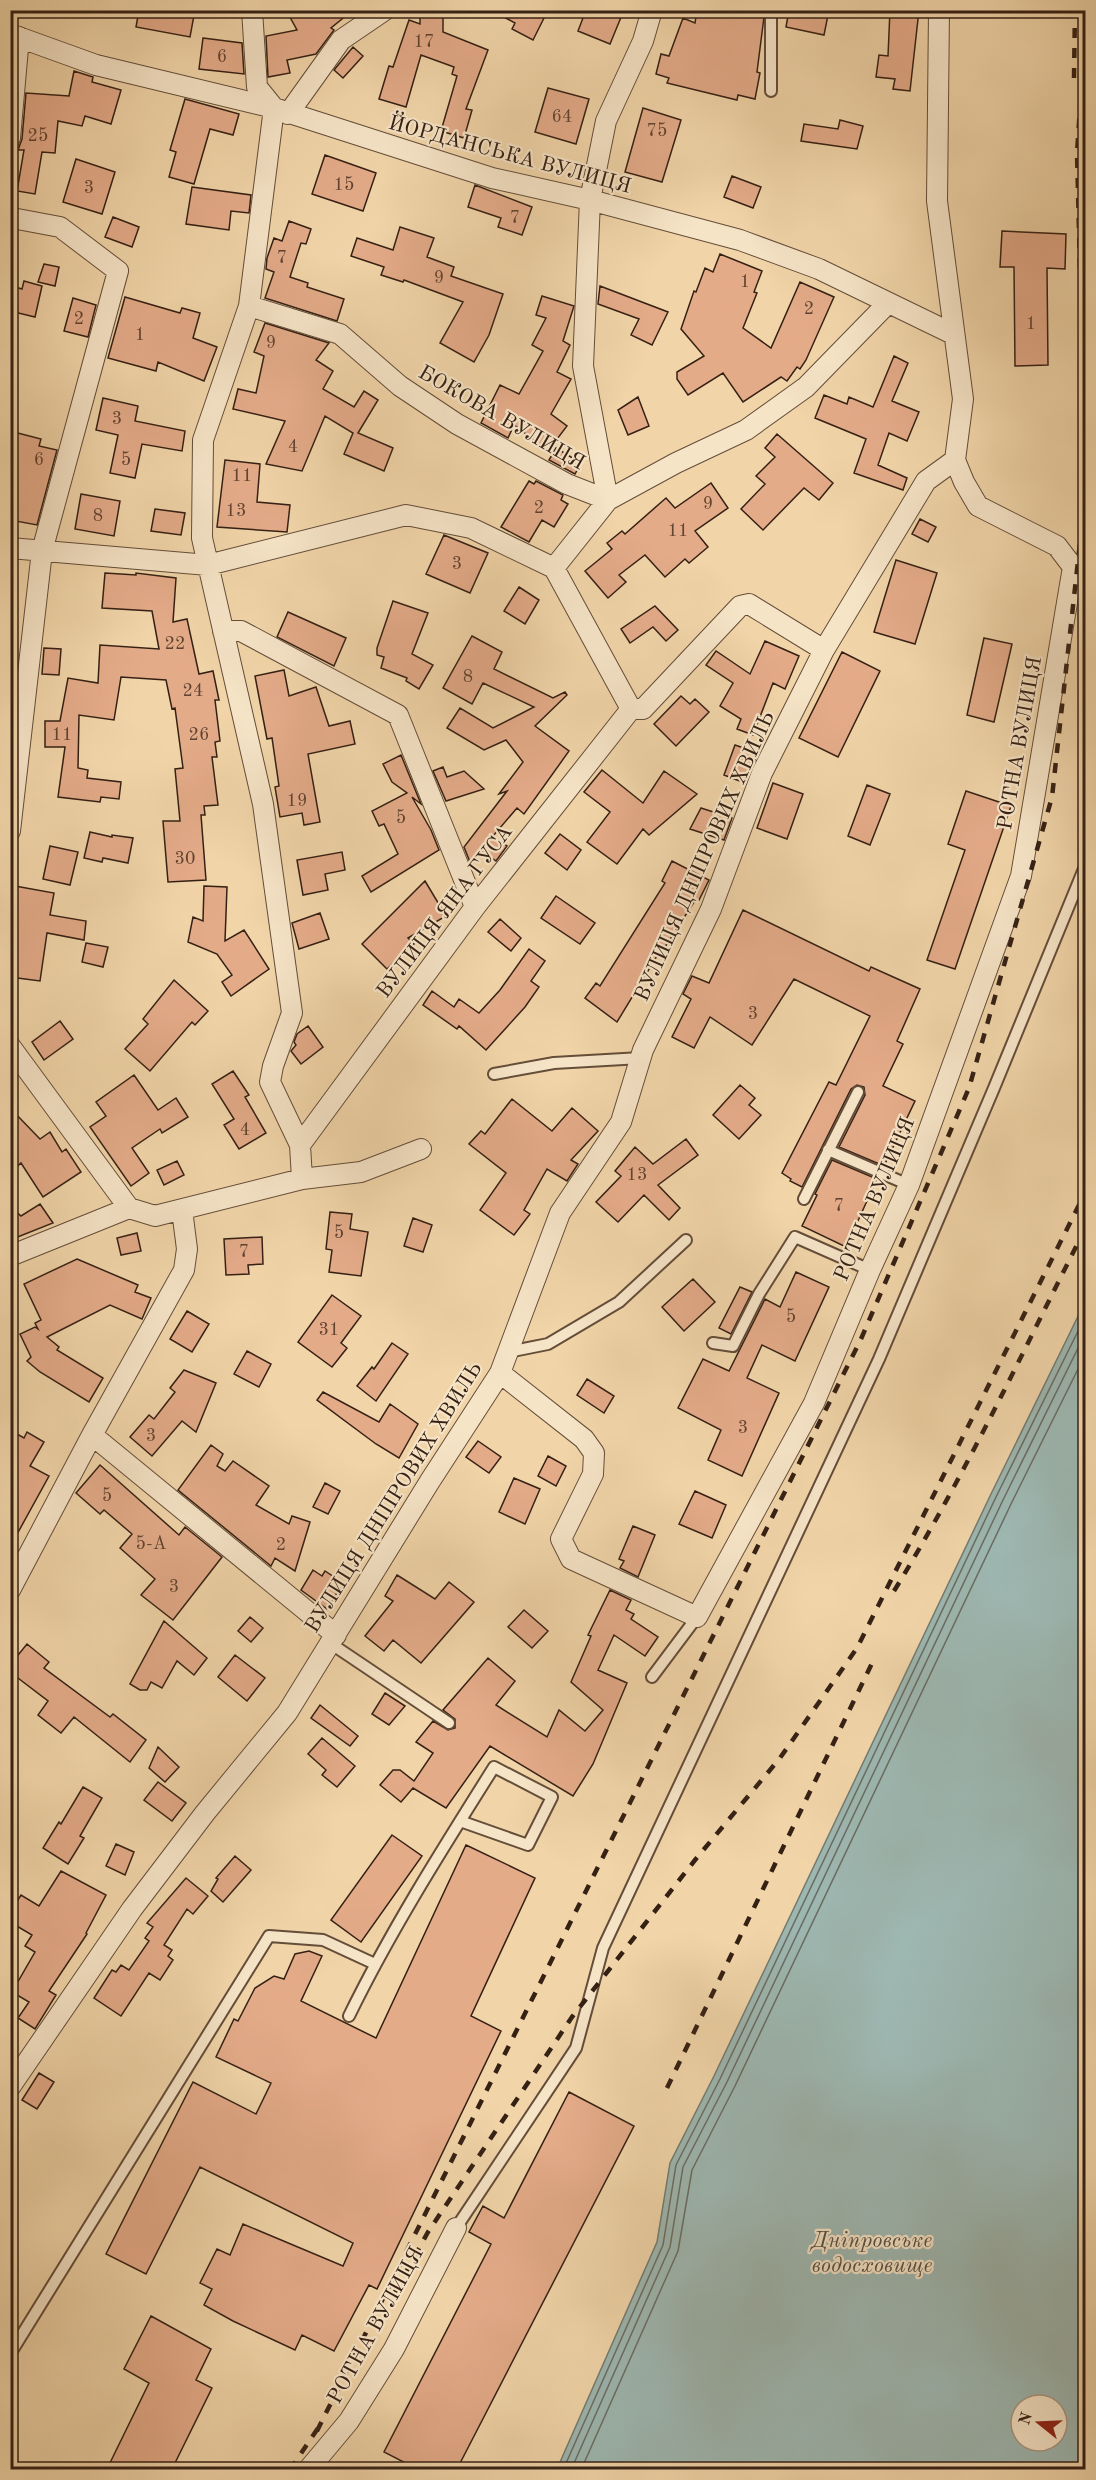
<svg xmlns="http://www.w3.org/2000/svg" width="1096" height="2480" font-family="'Old Standard TT',serif">
	<style>
		.water { fill: #9db7b1; stroke: #737b72; stroke-width: 1.5; fill-rule: evenodd }
		.lines { fill: none; stroke-linecap: round; stroke-linejoin: round }
		.shore { stroke: #696c62; stroke-width: 1.5 }
		.building { fill: #e4ab89; stroke: #352014; stroke-width: 1.5 }
		.service-casing { stroke: #644d39; stroke-width: 14 }
		.minor-casing { stroke: #644d39; stroke-width: 22 }
		.service { stroke: #f6e4c7; stroke-width: 10 }
		.minor { stroke: #f6e4c7; stroke-width: 20 }
		.rail { stroke: #352014; stroke-width: 4.5; stroke-dasharray: 10 10; stroke-linecap: butt }
		.labels { text-anchor: middle; stroke-width: 4.5; stroke-linejoin: round; paint-order: stroke }
		.number-label { font-size: 18px; fill: #614331 }
		.street-label { font-size: 21px; fill: #352014; stroke: #f6e4c7 }
		.water-label { font-size: 22px; font-style: italic; fill: #544d43; stroke: #f6e4c7 }
	</style>
	<rect width="100%" height="100%" fill="#f1d5a9"/>
	<filter id="stains"><feTurbulence type="fractalNoise" baseFrequency=".00333" numOctaves="4"/><feColorMatrix values="0 0 0 0 .2 0 0 0 0 .09 0 0 0 0 .02 0 0 0 .5 -.17"/></filter>
	<radialGradient id="worn" r=".72"><stop offset=".6" stop-color="#630" stop-opacity="0"/><stop offset="1" stop-color="#630" stop-opacity=".3"/></radialGradient>
	<!-- water -->
	<path class="water" d="M1085,1302v1167h-528l100,-227 13,-79 44,-87 277,-582zM1021,2405h36v36h-36z"/>
	<g class="lines">
		<!-- shore -->
		<path class="shore" d="M563,2470l100,-225 13,-80 44,-86 276,-582 90,-182
			M571,2470l99,-223 13,-80 44,-85 276,-582 83,-168
			M581,2470l97,-219 14,-81 43,-84 276,-582 75,-151"/>
	</g>
	<!-- building -->
	<path class="building" d="M139,10h56l-5,27 -54,-10z
		M286,10h67l-22,18 3,2 -18,24 -29,6 3,13 -22,4 -2,-41 31,-6z
		M420,10h23v22l45,18 -22,59 6,1 -8,28 -23,-7 16,-55 -5,-2 2,-7 -33,-12 -15,52 -27,-8 10,-33 4,1 16,-47 11,4z
		M491,10h57l-15,30 -21,-11 3,-6z
		M586,10h38l-14,34 -32,-13z
		M697,10l67,7 -7,55 3,1 -5,26 -17,-4 -1,5 -70,-17 2,-5 -13,-4 5,-20 8,2 14,-38 12,5z
		M789,10h40l-5,25 -38,-8z
		M890,10h29l-9,81 -17,-2 2,-10 -19,-2 3,-22 9,1z
		M203,38l39,5 2,31 -45,-5z
		M353,47l10,9 -20,22 -9,-8z
		M74,71l19,6 -1,5 29,8 -10,34 -26,-8 -3,10 -24,-5 -3,32 -13,-1 -7,42 -18,-3 7,-41h-6l4,-11 4,-46 43,3z
		M548,88l41,11 -13,45 -41,-12z
		M185,99l54,15 -6,21 -23,-6 -16,55 -25,-7 7,-25 -6,-2z
		M643,108l38,12 -19,62 -37,-10z
		M840,120l23,6 -6,23 -56,-8 3,-17 34,5z
		M325,155l51,18 -13,38 -51,-17z
		M76,159l39,13 -13,42 -39,-12z
		M732,176l29,11 -8,21 -29,-11z
		M475,185l57,22 -10,28 -24,-8 3,-9 -33,-11z
		M192,187l59,8 -2,18 -18,-2 -2,19 -43,-6z
		M113,217l26,10 -7,20 -27,-10z
		M289,221l22,8 -5,15 -5,-1 -11,34 18,6 -1,4 37,12 -7,22 -72,-23 9,-26 -8,-3 1,-11 7,-20 8,3z
		M400,227l34,11 -7,19 27,10 -3,9 52,18 -14,41 -15,27 -34,-19 23,-41 -59,-22 -1,2 -22,-7 3,-8 -33,-11 6,-18 36,12z
		M1002,231l64,3 -1,35 -18,-1 1,97 -33,1 -1,-99h-14z
		M720,254l42,17 -8,21 3,1 -14,35 28,20 29,-66 34,15 -28,63 -6,9 -3,-2 -10,14 -6,-4 -38,25 -20,-29 -35,22 -11,-16v-7l27,-16 -23,-27 13,-38 2,1 9,-24 8,4z
		M44,264l15,3 -4,19 -17,-4z
		M24,281l18,5 -7,31 -25,-6 5,-24 7,2z
		M600,286l68,26 -16,33 -21,-10 8,-16 -41,-15z
		M542,296l32,10 -11,35 7,4 -13,27 14,7 -20,35 16,12 -19,25 -34,-26 -6,13 -27,-15 19,-38 19,9 24,-43 -11,-6 14,-27 -10,-3z
		M125,297l55,16 2,-5 18,5 -7,25 24,9 -13,34 -46,-19 -2,9 -48,-13z
		M73,298l23,7 -8,32 -24,-6z
		M265,323l64,20 -13,17 17,11 -10,18 31,18 10,-16 14,9 -20,33 35,15 -9,23 -40,-17 9,-21 -28,-17 -23,55 -36,-7 19,-43 -52,-12 5,-20 18,4 8,-37 -10,-4z
		M894,356l14,7 -16,38 27,11 -12,29 -18,-8 -11,32 29,13 -4,12 -49,-17 12,-34 -51,-21 9,-23 23,9 2,-7 24,10z
		M638,397l11,29 -21,9 -10,-25z
		M103,398l35,8 -3,15 50,10 -3,20 -40,-7 -7,34 -25,-5 8,-38 -22,-5z
		M10,431l31,8 -2,7 18,4 -20,75 -27,-5z
		M777,434l56,49 -14,17 -15,-12 -41,42 -22,-21 24,-25 -9,-8 19,-19 -10,-9z
		M556,448l25,15 -6,11 -26,-14z
		M225,460l35,4 -3,38 33,3 -3,27 -70,-5z
		M529,481l5,3 2,-3 27,14 -2,5 7,4 -14,23 -12,-7 -13,22 -28,-15z
		M711,483l17,25 -33,23 13,16 -19,16 -4,-4 -20,18 -20,-22 -26,20 7,7 -18,16 -23,-27 27,-22 -5,-6 15,-12 3,3 41,-36 9,10z
		M81,494l39,7 -6,35 -39,-7z
		M155,509l30,4 -4,22 -30,-4z
		M920,519l16,8 -8,15 -16,-8z
		M444,535l44,18 -18,40 -44,-19z
		M896,560l41,13 -22,71 -41,-12z
		M105,573l31,2v-2l40,5 -3,44 14,-3 12,55 14,-3 6,29h-4l5,41 -5,1 2,15h-5l6,48 -14,1 1,9h-4l5,65 -38,2 -5,-61h17l-5,-52 8,-1 -8,-60 -3,1 -6,-29 -45,-3 -7,43 -35,-5 -1,53 10,2 -1,8 34,4 -2,17 -18,-2 -1,5 -42,-5 7,-50h-20v-26h15l8,-43 30,5 2,-38 59,4 -7,-38 -50,-3z
		M519,587l20,13 -14,24 -21,-13z
		M393,601l35,12 -16,41 21,11 -14,24 -13,-8 1,-3 -26,-10 3,-11 -7,-2v-7z
		M655,606l23,24 -12,11 -13,-14 -23,16 -9,-14z
		M288,612l58,26 -12,28 -57,-29z
		M472,636l30,16 -8,17 59,29 12,-6 2,3 -32,31 34,25 -45,63 -7,-6 -24,28 14,10 -11,15 -15,-11 -11,12 -6,-15 43,-56 -8,3 24,-32 -17,-22 -22,10 -37,-22 13,-20 33,20 41,-21 -51,-24 -11,21 -29,-16z
		M984,638l28,6 -18,78 -27,-7z
		M765,641l34,15 -14,33 -12,-6 -20,52 -16,-6 4,-10 -21,-13 13,-23 -27,-18 10,-14 34,23z
		M44,648l17,1 -2,26 -17,-1z
		M842,652l38,19 -42,86 -39,-19z
		M284,670l5,26 27,-9 13,39 21,-5 5,23 -47,10 12,68 -16,3 -2,-12 -22,4 -5,-30 4,-1 -7,-48 -5,1 -12,-63z
		M681,696l9,8 5,-5 14,13 -33,34 -22,-22z
		M735,745l23,8 -13,30 -21,-8z
		M401,755l20,49 -9,-7 19,33 8,20 -68,42 -9,-16 36,-22 -14,-30 -5,2 -7,-15 35,-18 -15,-11 -9,-18z
		M443,767l4,10 17,-6 20,18 -38,12 -13,-30z
		M602,770l41,33 21,-32 33,23 -48,41 -6,-6 -26,35 -30,-22 23,-30 -26,-20z
		M773,783l30,11 -16,45 -30,-11z
		M867,785l23,9 -20,51 -22,-9z
		M966,791l45,15 -56,163 -28,-9 38,-110 -17,-6z
		M701,808l31,10 -8,22 -34,-11z
		M90,832l22,5v-2l21,3 -5,25 -25,-5 -1,4 -18,-4z
		M560,834l21,16 -14,20 -22,-17z
		M50,846l28,6 -8,33 -27,-6z
		M342,852l3,18 -20,4 3,16 -25,5 -6,-35z
		M672,861l37,19 -10,20 -3,-1 -31,48 -2,-1 -46,76 -32,-24 11,-15 4,3 65,-103 -3,-2z
		M425,881l21,35 -38,22 6,6 -27,25 -25,-25z
		M15,886l39,7 -4,22 36,6 -2,19 -37,-7 -7,48 -30,-4 6,-49 -6,-1v-15z
		M204,886l23,1 -2,54 19,-11 25,39 -38,27 -9,-14 10,-7 -15,-21 -29,-12 5,-25 10,4z
		M556,896l39,27 -15,21 -39,-26z
		M743,910l126,61 2,-4 49,22 -23,52 6,3 -20,42 32,15 -31,65 -45,-19 26,-52 -1,-8 -7,-2 -6,4 -49,98 -12,-6 1,-2 -9,-6 47,-91 7,3 34,-69 -76,-37 -42,66 -42,-28 -16,31 -22,-11 19,-38 -8,-5 9,-18 17,7z
		M320,913l9,26 -30,10 -7,-26z
		M500,919l21,19 -10,13 -23,-19z
		M86,943l22,4 -5,20 -21,-5z
		M529,949l16,12 -14,20 8,6 -14,20 -39,43 -27,-24 -2,3 -34,-24 9,-14 22,16 5,-8 20,14 21,-23z
		M174,980l34,31 -13,14 -3,-3 -42,49 -25,-22 23,-25 -5,-5z
		M60,1021l13,18 -29,21 -12,-18z
		M308,1026l15,21 -22,17 -10,-13 5,-6 -2,-3 3,-8z
		M233,1071l16,24 -4,2 21,36 -27,16 -15,-24 10,-6 -22,-35z
		M134,1075l24,35 18,-12 12,19 -26,16 -2,-4 -28,19 17,25 -18,13 -41,-59 16,-11 -10,-14z
		M740,1085l15,13 -6,7 12,10 -22,24 -26,-24z
		M512,1099l40,32 20,-23 26,23 -27,29 7,4 -11,17 -20,-12 -23,41 6,4 -16,21 -34,-25 26,-37 -37,-29 12,-13 4,3z
		M10,1108l30,31 10,-7 12,20 4,-3 15,23 -38,25 -22,-34 -11,10z
		M686,1139l12,16 -40,30 22,23 -11,12 -25,-25 -26,27 -22,-20 25,-26 -6,-5 20,-24 18,17z
		M832,1160l45,19 -31,68 -44,-21 15,-31 -2,-1z
		M177,1161l7,14 -20,10 -7,-15z
		M40,1204l13,19 -38,15 -5,-12v-20l11,10z
		M330,1212l22,2 -2,15 18,3 -7,44 -32,-4 3,-22 -6,-1z
		M413,1218l19,7 -9,27 -19,-6z
		M137,1233l4,18 -20,4 -4,-17z
		M262,1237l1,27 -15,1 1,9 -23,1 -2,-36z
		M77,1259l61,26 -3,7 16,6 -9,21 -32,-14 -63,32 12,10 -2,3 46,28 -14,24 -49,-30 -13,-11 4,-4 -11,-23 15,-7 3,2 -3,-6 6,-3 -17,-36z
		M796,1272l33,15 -34,74 -33,-16 -15,33 32,15 -37,83 -34,-16 13,-30 -43,-22 25,-49 26,12 36,-72 15,8z
		M693,1279l22,23 -31,29 -22,-24z
		M740,1287l12,5 -21,42 -12,-6z
		M332,1295l29,21 -20,27 6,5 -15,19 -34,-25z
		M187,1311l22,13 -17,28 -22,-13z
		M392,1343l16,11 -32,47 -19,-15 15,-19 2,2z
		M247,1351l24,13 -12,23 -25,-13z
		M184,1370l32,13 -20,49 -14,-11 -30,35 -22,-19 19,-22 5,4 21,-27 -5,-4z
		M587,1379l27,17 -10,17 -27,-18z
		M323,1392l56,30 11,-18 28,20 -19,34 -23,-14 -59,-44z
		M10,1430l14,8 3,-6 17,10 -14,24 19,10 -39,71z
		M478,1441l23,16 -12,16 -23,-16z
		M211,1445l12,9 -6,12 8,5 8,-10 36,25 -13,19 33,19 3,-8 18,6 -15,49 -20,-13 -4,8 -93,-76z
		M548,1456l18,10 -10,20 -18,-10z
		M100,1465l79,70 6,-8 37,30 -49,63 -32,-25 14,-16 -35,-31 12,-14 -28,-24 -4,4 -24,-21z
		M514,1478l26,11 -15,35 -26,-12z
		M325,1483l15,8 -12,23 -15,-7z
		M695,1491l31,14 -14,33 -33,-14z
		M633,1526l22,9 -17,42 -18,-9 4,-7 -5,-2z
		M313,1570l9,6 3,-5 18,12 -16,26 -26,-19z
		M397,1575l38,24 14,-17 25,20 -53,61 -28,-23 -9,11 -19,-15 28,-35 -8,-5z
		M610,1590l21,10 -5,10 8,4 -3,5 27,18 -13,19 -31,-21 -16,35 29,13 -34,81 -20,32 -83,-50 -44,62 -33,-20 -12,14 -21,-17 13,-15h7l14,11 19,-28 -17,-11 17,-21 15,9 7,-2v-9l-12,-9 45,-52 27,23 -19,24 51,32 12,-27 26,21 18,-21 -32,-28 20,-46 -3,-1z
		M524,1610l24,21 -16,17 -24,-21z
		M250,1617l13,11 -12,14 -13,-11z
		M164,1621l43,37 -13,17 -17,-14 -15,27 -11,-6 -4,8h-7l-10,-6z
		M27,1644l22,18 -5,6 66,49 3,-3 33,26 -16,22 -56,-45 -13,16 -23,-18 10,-14 -38,-29v-7z
		M235,1655l30,23 -18,23 -29,-24z
		M385,1693l20,13 -16,19 -17,-11z
		M320,1705l38,31 -8,10 -39,-28z
		M322,1738l33,28 -18,21 -15,-12 4,-5 -18,-16z
		M158,1747l21,20 -14,15 -16,-14z
		M158,1782l28,21 -14,18 -28,-21z
		M83,1787l19,11 -22,38 4,2 -16,26 -25,-16 16,-26 2,2z
		M392,1835l30,21 -61,86 -30,-22z
		M116,1844l18,8 -9,23 -19,-9z
		M466,1845l69,33 -64,138 30,15 -124,258 -8,-4 -35,66 -32,-16 -7,15 -62,-29 -29,-16 8,-16 -12,-6 17,-34 13,6 13,-31 100,42 10,-23 -153,-76 -54,107 -40,-20 87,-172 63,32 15,-31 -55,-26 18,-38 4,2 17,-33 19,-12 10,3 11,-25 14,-3 13,5 -21,45 75,37z
		M235,1856l16,14 -28,32 -12,-11 7,-12 -2,-1z
		M61,1871l45,24 -20,38 1,1 -38,57 7,4 -21,34 -17,-11 11,-16 -17,-10 23,-40 -10,-6 7,-11 -22,-13v-10l11,-17 18,11z
		M186,1878l22,18 -15,18 -6,-5 -23,36 8,5 -4,6 5,4 -13,20 -11,-7 -28,43 -27,-18 18,-28 4,2 5,-7 8,5 20,-29 -4,-3 8,-11 -6,-4z
		M39,2073l15,9 -17,27 -15,-9z
		M569,2092l65,34 -177,343h-40l-33,-17 107,-208 -22,-12 14,-26 21,12z
		M151,2316l60,33 -15,31 16,8 -40,81h-65l42,-86 -25,-14z"/>
	<g class="lines">
		<!-- service casing -->
		<g class="service-casing">
			<path id="service" d="M771,10v81
				M494,1074l60,-11 87,-5
				M828,1150l81,35
				M804,1199l54,-107
				M713,1343l20,3 26,-52 36,-57 75,33
				M508,1352l40,-8 71,-42 67,-62
				M330,1643l119,80
				M652,1677l45,-60
				M349,2016c42,-86 94,-168 145,-249l58,30 -24,48 -68,-24
				M456,2228l120,-180 27,-100 276,-589 115,-271 92,-224
				M10,2354l259,-418 54,4 52,24"/>
		</g>
		<!-- minor casing -->
		<g class="minor-casing">
			<path id="minor" d="M252,10l5,77 17,21 -25,198 -46,134 -1,98 61,266 29,209 -19,53 -3,16 30,63 2,34
				M10,34l86,31 178,43 218,70 98,22 150,40 79,29 134,65
				M288,114l53,-74 44,-30
				M10,138l9,-101
				M249,306l91,28 60,52 57,38 110,60 41,16 68,-37 70,-33 60,-43 82,-84
				M10,548l198,17 198,-50 65,13 83,40
				M223,631h18l157,84 77,192
				M631,709h12l97,-103 9,-2 75,46
				M10,831l32,-280 76,-280 -58,-44 -48,-9
				M10,1046l119,162
				M300,1145l175,-238 156,-198 -77,-141 54,-68 -25,-134 7,-166 16,-79 37,-80 9,-31
				M10,1256l119,-48 26,8 147,-37 59,-7 60,-23
				M500,1373l84,66 10,14 -1,21 -32,65 10,20 126,58 117,-214 56,-133 39,-85 112,-309 52,-309 -16,-21 -79,-40 -14,-24 -9,-22
				M92,1435l244,200
				M10,1590l82,-155 92,-165 3,-21 -5,-39
				M10,2087l122,-178 73,-96 82,-100 143,-232 70,-108 60,-160 61,-91 22,-72 68,-141 51,-136 62,-123 102,-169 29,-21 8,-61 -26,-198 2,-191
				M308,2470l41,-49 45,-72 62,-121"/>
		</g>
		<!-- service -->
		<use href="#service" class="service"/>
		<!-- minor -->
		<use href="#minor" class="minor"/>
		<!-- rail -->
		<path class="rail" d="M1074,78l1,-68
			M1083,340l3,75
			M1082,348l-5,-195 9,-136
			M894,1591c72,-117 130,-242 192,-364
			M667,2088l208,-431
			M395,2292l33,-60 144,-215 123,-157 85,-102 77,-110 229,-457
			M317,2431l544,-1092 108,-251 83,-291 34,-309
			M290,2470l30,-45"/>
	</g>
	<g class="labels">
		<!-- number labels -->
		<g class="number-label">
			<text x="424" y="47">17</text>
			<text x="222" y="62">6</text>
			<text x="562" y="122">64</text>
			<text x="657" y="136">75</text>
			<text x="38" y="141">25</text>
			<text x="344" y="190">15</text>
			<text x="89" y="193">3</text>
			<text x="515" y="223">7</text>
			<text x="282" y="263">7</text>
			<text x="439" y="283">9</text>
			<text x="745" y="287">1</text>
			<text x="809" y="314">2</text>
			<text x="79" y="324">2</text>
			<text x="1031" y="329">1</text>
			<text x="140" y="340">1</text>
			<text x="271" y="348">9</text>
			<text x="117" y="424">3</text>
			<text x="293" y="452">4</text>
			<text x="39" y="465">6</text>
			<text x="126" y="465">5</text>
			<text x="242" y="481">11</text>
			<text x="708" y="509">9</text>
			<text x="539" y="513">2</text>
			<text x="236" y="516">13</text>
			<text x="98" y="521">8</text>
			<text x="678" y="536">11</text>
			<text x="457" y="569">3</text>
			<text x="175" y="649">22</text>
			<text x="468" y="682">8</text>
			<text x="193" y="696">24</text>
			<text x="62" y="740">11</text>
			<text x="199" y="740">26</text>
			<text x="297" y="806">19</text>
			<text x="401" y="823">5</text>
			<text x="185" y="864">30</text>
			<text x="753" y="1019">3</text>
			<text x="245" y="1135">4</text>
			<text x="637" y="1180">13</text>
			<text x="839" y="1211">7</text>
			<text x="339" y="1238">5</text>
			<text x="244" y="1257">7</text>
			<text x="791" y="1322">5</text>
			<text x="329" y="1335">31</text>
			<text x="743" y="1433">3</text>
			<text x="151" y="1441">3</text>
			<text x="107" y="1501">5</text>
			<text x="151" y="1549">5-А</text>
			<text x="281" y="1550">2</text>
			<text x="174" y="1592">3</text>
		</g>
		<!-- street labels -->
		<g class="street-label">
			<text transform="translate(510 154) rotate(15)" y="7">ЙОРДАНСЬКА ВУЛИЦЯ</text>
			<text transform="translate(502 417) rotate(30)" y="7">БОКОВА ВУЛИЦЯ</text>
			<text transform="translate(1019 743) rotate(-80)" y="7">РОТНА ВУЛИЦЯ</text>
			<text transform="translate(704 856) rotate(-66)" y="7">ВУЛИЦЯ ДНІПРОВИХ ХВИЛЬ</text>
			<text transform="translate(444 911) rotate(-53)" y="7">ВУЛИЦЯ ЯНА ГУСА</text>
			<text transform="translate(874 1199) rotate(-67)" y="7">РОТНА ВУЛИЦЯ</text>
			<text transform="translate(393 1497) rotate(-58)" y="7">ВУЛИЦЯ ДНІПРОВИХ ХВИЛЬ</text>
			<text transform="translate(375 2325) rotate(-61)" y="7">РОТНА ВУЛИЦЯ</text>
		</g>
		<!-- water labels -->
		<g class="water-label">
			<text x="872" y="2247">Дніпровське<tspan x="872" dy="25">водосховище</tspan></text>
		</g>
	</g>
	<!-- margin -->
	<rect width="1096" height="2480" fill="none" stroke="#f1d5a9" stroke-width="36"/>
	<rect x="12" y="12" width="1072" height="2456" fill="none" stroke="#352014" stroke-width="3"/>
	<rect x="18" y="18" width="1060" height="2444" fill="none" stroke="#352014" stroke-width="1.5"/>
	<!-- north arrow -->
	<g transform="translate(1039 2423) rotate(288)"><circle r="28" fill="#f6e4c7" stroke="#a9967f" stroke-width="1.5"/>
	<path d="M0-4.5L10 22L0 15L-10 22Z" fill="#8f2418"/>
	<text y="-9" font-size="16" font-weight="bold" text-anchor="middle" fill="#352014">N</text>
	</g>
	<rect width="100%" height="100%" filter="url(#stains)"/>
	<rect width="100%" height="100%" fill="url(#worn)"/>
</svg>
